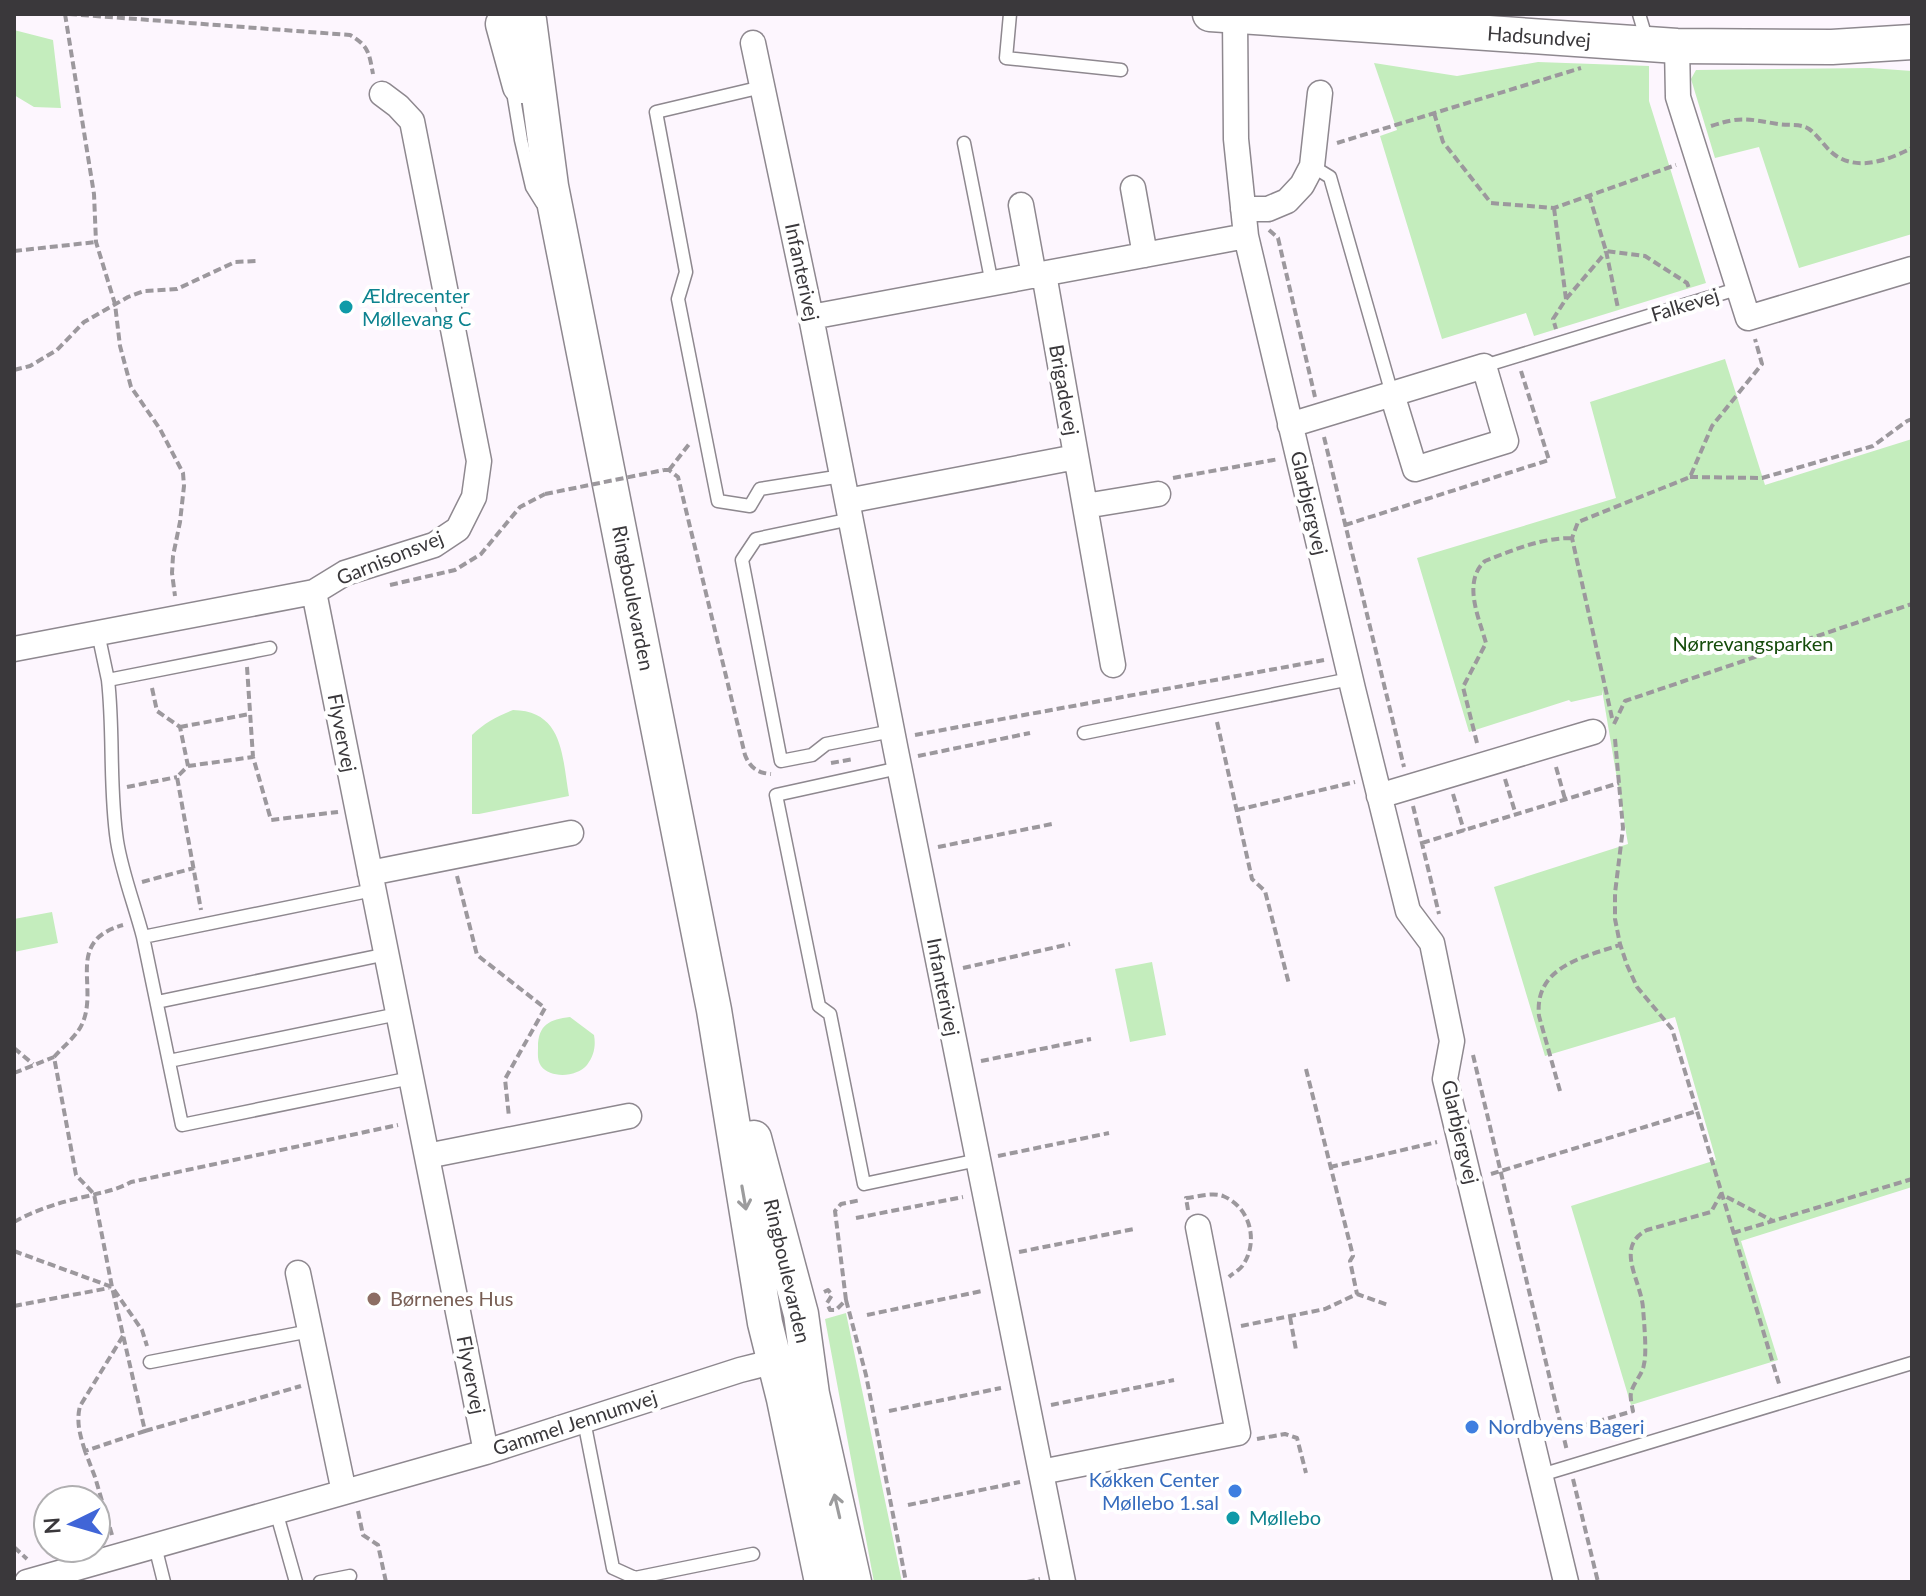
<svg xmlns="http://www.w3.org/2000/svg" width="1926" height="1596" font-family="Lato,sans-serif">
	<style>
		.green { fill: #c4edbd }
		.lines { fill: none; stroke-linecap: round; stroke-linejoin: round }
		.lane-casing { stroke: #8e888f; stroke-width: 15 }
		.street-casing { stroke: #8e888f; stroke-width: 27 }
		.secondary-casing { stroke: #8e888f; stroke-width: 37 }
		.path { stroke: #9c989d; stroke-width: 4; stroke-dasharray: 8 4; stroke-linecap: butt }
		.lane { stroke: #fff; stroke-width: 12 }
		.street { stroke: #fff; stroke-width: 24 }
		.secondary { stroke: #fff; stroke-width: 34 }
		.path-bridge { stroke: #9c989d; stroke-width: 4; stroke-dasharray: 8 4; stroke-linecap: butt }
		.oneway { stroke: #9c9c9d }
		.culture-dot { fill: #0f9aa8; stroke: #fff; stroke-width: 3 }
		.education-dot { fill: #8d6e63; stroke: #fff; stroke-width: 3 }
		.shop-dot { fill: #3f7fe0; stroke: #fff; stroke-width: 3 }
		.labels { text-anchor: middle; stroke-width: 8; stroke-linejoin: round; paint-order: stroke }
		.street-label { font-size: 20px; fill: #3a383b; stroke: #fff }
		.culture-label { font-size: 20px; fill: #0d838f; stroke: #fff; text-anchor: start }
		.park-label { font-size: 20px; fill: #154c0b; stroke: #fff }
		.education-label { font-size: 20px; fill: #785e54; stroke: #fff; text-anchor: start }
		.shop-label { font-size: 20px; fill: #366cbe; stroke: #fff; text-anchor: start }
	</style>
	<rect width="100%" height="100%" fill="#fdf6fe"/>
	<!-- green -->
	<path class="green" d="M14,30l39,10 8,68 -27,-1 -20,-12z
		M1538,62l111,4v35l57,182 -172,53 -8,-23 -84,26 -62,-203 17,-6 -23,-67 83,13z
		M1870,68l42,3v163l-113,34 -40,-121 -44,11 -24,-79 5,-9z
		M1725,359l40,126 147,-46v748l-171,54 37,119 -147,45 -60,-199 145,-46 -41,-143 -130,39 -51,-169 134,-43 -26,-154v5l-31,7 -2,-2 -100,32 -52,-174 199,-60 -26,-96z
		M513,710c51,1 49,47 56,86l-90,18h-7v-79c12,-12 26,-19 41,-25z
		M52,912l6,31 -44,9v-33z
		M1152,962l14,73 -36,7 -15,-73z
		M570,1017l24,18c2,11 0,21 -7,30 -10,12 -36,14 -46,1 -4,-6 -3,-12 -3,-19 0,-22 12,-28 32,-30z
		M846,1313l56,269h-28l-49,-263z"/>
	<g class="lines">
		<!-- lane casing -->
		<g class="lane-casing">
			<path id="lane" d="M1010,14l-4,44 115,12
				M1639,14l8,27
				M512,86l9,54 11,47 10,16
				M762,87l-106,25 30,160 -8,27 40,202 32,5 10,-17 82,-13
				M964,143l28,141
				M1312,166l18,11 62,217
				M1484,366l256,-78
				M851,519l-95,20 -14,21 39,201 31,-6 14,-11 66,-13
				M98,633l10,47 162,-32
				M108,680c6,53 1,108 9,161 5,32 18,65 26,96
				M1084,733l266,-54
				M899,768l-123,27 43,211 11,8 34,170 114,-24
				M373,890l-230,47 39,188 229,-47
				M157,1002l230,-48
				M169,1061l229,-47
				M150,1362l160,-31
				M584,1421l29,147 22,10 118,-24
				M1541,1475l371,-112
				M276,1511l20,71
				M155,1546l9,36
				M320,1582l30,-6"/>
		</g>
		<!-- street casing -->
		<g class="street-casing">
			<path id="street" d="M1235,16l1,123 10,97 107,453 55,222 24,32 20,98 -7,38 121,503
				M753,43l58,274 85,434 167,831
				M1677,46l1,51 70,221 164,-49
				M1133,188l12,67
				M1021,205l13,71
				M1243,209h25l19,-8 15,-16 10,-19 8,-73
				M1044,274l69,391
				M811,317l435,-81
				M1290,425c65,-20 129,-39 194,-59l22,75 -91,28 -23,-75
				M847,501l229,-44
				M1085,506l73,-12
				M314,592l172,860
				M14,649l300,-57 31,-19 89,-28 24,-16 16,-32 5,-36 -67,-340 -14,-15 -16,-12
				M1379,796l214,-64
				M370,873l201,-40
				M427,1156l202,-40
				M298,1273l46,219
				M1041,1472l197,-39 -40,-206
				M27,1582l459,-130 254,-82 48,-12"/>
		</g>
		<!-- secondary casing -->
		<g class="secondary-casing">
			<path id="secondary" d="M1210,14l467,32 155,1 80,-5
				M529,20l22,166 163,824 51,313 19,76 38,183
				M503,24l17,62
				M754,1138l47,176 11,80 42,188"/>
		</g>
		<!-- path -->
		<path class="path" d="M65,14l29,180 2,48 19,62 5,42 11,41 29,42 23,44 1,13 -4,36 -7,34 -1,17 3,23
			M69,14l281,21c19,11 19,18 23,39
			M1434,113l9,29 48,61 63,5 122,-43
			M1711,126c31,-10 36,-7 67,-2 11,2 22,-1 31,5 10,7 16,19 26,26 24,17 55,4 77,-7
			M1337,143l244,-75
			M1589,195l17,56 39,5 42,27 2,5
			M1554,208l12,91 -13,20 3,10
			M1269,230l9,8 37,159
			M14,251l82,-9
			M1606,251l12,57
			M1566,299l40,-47
			M14,370l16,-4 27,-16 27,-28 44,-25 16,-6 33,-2 58,-27 22,-1
			M1324,437l80,330
			M664,470h5l9,7 67,278c5,13 13,18 26,19
			M669,470l21,-27
			M1690,477l72,1 111,-32 34,-25 5,-2
			M1173,478l106,-19
			M1345,525l204,-65 -28,-89
			M390,585l65,-15 26,-16 39,-47 25,-13
			M247,667l6,90 18,63 67,-8
			M152,688l5,23 23,16 8,39 -11,11 24,133
			M1612,718l-40,-180 6,-16 112,-45 22,-51 50,-62 -7,-25
			M1217,722l35,157 13,12 24,93
			M1614,724l11,-23 287,-97
			M180,727l70,-13
			M915,735l409,-75
			M1615,739l8,89 -8,65v26l5,25 7,21 10,22 35,42 25,82
			M1477,743l-14,-56 23,-44c-7,-25 -24,-61 -1,-82 28,-11 56,-23 87,-23
			M918,756l112,-23
			M831,763l23,-4
			M188,766l65,-9
			M1556,767l9,32
			M1505,779l11,36
			M127,787l50,-10
			M1453,794l11,37
			M1413,806l26,108
			M1237,810l118,-28
			M1422,843l197,-60
			M938,847l114,-23
			M457,876l20,79 68,53 -40,71 4,38
			M142,882l52,-14
			M963,968l107,-24
			M14,1048l19,16
			M1473,1055l94,396
			M981,1061l110,-22
			M1306,1069l47,187 -3,5 7,33
			M14,1073l40,-16
			M1560,1091l-21,-75c-5,-49 44,-59 81,-71
			M998,1156l111,-23
			M1330,1167l107,-25
			M1491,1174l206,-63 83,276
			M1188,1210l-2,-12c11,-1 26,-6 37,-2 27,11 36,45 20,69 -3,5 -10,8 -14,12
			M856,1218l107,-21
			M14,1222c23,-13 47,-20 74,-26 15,-4 29,-6 43,-14l267,-57
			M1733,1233l179,-54
			M14,1251l98,36 30,43 5,16
			M1019,1252l115,-23
			M824,1292l4,-2 4,5 -5,8 3,7h6l10,-10 -11,-89 6,-7 20,-4
			M846,1300l20,75 40,207
			M14,1306l95,-18
			M867,1315l115,-24
			M1290,1317l6,33
			M1241,1326l84,-17 32,-15 31,11
			M1051,1405l123,-25
			M889,1411l112,-23
			M145,1431l156,-45
			M1562,1432l71,-21c-1,-5 -3,-13 -2,-18 2,-10 12,-19 13,-29 3,-11 0,-43 -1,-56 -2,-28 -29,-61 4,-78l64,-18 10,-18 52,27
			M1257,1439l28,-5 12,4 9,35
			M85,1451c-5,-16 -9,-29 -5,-45l43,-70
			M1573,1479l25,103
			M908,1505l112,-23
			M358,1511l5,24 15,10 8,37
			M112,1535l-17,-58 -10,-26 60,-20 -33,-144 -18,-93 -18,-19 -22,-118c8,-9 20,-19 26,-29 22,-38 -18,-86 43,-103
			M14,1547l13,12
			M1027,1582l13,-3"/>
		<!-- lane -->
		<use href="#lane" class="lane"/>
		<!-- street -->
		<use href="#street" class="street"/>
		<!-- secondary -->
		<use href="#secondary" class="secondary"/>
		<!-- path-bridge -->
		<path class="path-bridge" d="M545,494l119,-24"/>
	</g>
	<!-- one-way arrows -->
	<defs><path id="oneway-shaft" d="M-6 0H5M1.5-3L5.5 0L1.5 3" fill="none" stroke-width="1.6" stroke-linecap="round" stroke-linejoin="round" transform="scale(2)"/></defs>
	<g class="oneway">
		<use href="#oneway-shaft" transform="translate(744 1198) rotate(80)"/>
		<use href="#oneway-shaft" transform="translate(837 1506) rotate(-103)"/>
	</g>
	<!-- markers -->
	<g class="culture-dot">
		<circle cx="346" cy="307" r="8"/>
		<circle cx="1233" cy="1518" r="8"/>
	</g>
	<circle class="education-dot" cx="374" cy="1299" r="8"/>
	<g class="shop-dot">
		<circle cx="1472" cy="1427" r="8"/>
		<circle cx="1235" cy="1491" r="8"/>
	</g>
	<g class="labels">
		<!-- street labels -->
		<g class="street-label">
			<text transform="translate(1539 37) rotate(4)" y="7">Hadsundvej</text>
			<text transform="translate(802 272) rotate(78)" y="7">Infanterivej</text>
			<text transform="translate(1685 305) rotate(-17)" y="7">Falkevej</text>
			<text transform="translate(1064 390) rotate(80)" y="7">Brigadevej</text>
			<text transform="translate(1309 503) rotate(77)" y="7">Glarbjergvej</text>
			<text transform="translate(390 558) rotate(-22)" y="7">Garnisonsvej</text>
			<text transform="translate(633 598) rotate(79)" y="7">Ringboulevarden</text>
			<text transform="translate(342 733) rotate(79)" y="7">Flyvervej</text>
			<text transform="translate(943 987) rotate(79)" y="7">Infanterivej</text>
			<text transform="translate(1460 1132) rotate(77)" y="7">Glarbjergvej</text>
			<text transform="translate(787 1271) rotate(77)" y="7">Ringboulevarden</text>
			<text transform="translate(471 1375) rotate(79)" y="7">Flyvervej</text>
			<text transform="translate(575 1423) rotate(-18)" y="7">Gammel Jennumvej</text>
		</g>
		<!-- culture labels -->
		<g class="culture-label">
			<text x="362" y="303">Ældrecenter<tspan x="362" dy="23">Møllevang C</tspan></text>
			<text x="1249" y="1525">Møllebo</text>
		</g>
		<!-- park labels -->
		<g class="park-label">
			<text x="1753" y="651">Nørrevangsparken</text>
		</g>
		<!-- education labels -->
		<g class="education-label">
			<text x="390" y="1306">Børnenes Hus</text>
		</g>
		<!-- shop labels -->
		<g class="shop-label">
			<text x="1488" y="1434">Nordbyens Bageri</text>
			<text x="1219" y="1487" text-anchor="end">Køkken Center<tspan x="1219" dy="23">Møllebo 1.sal</tspan></text>
		</g>
	</g>
	<!-- border -->
	<rect width="1926" height="1596" fill="none" stroke="#3a383b" stroke-width="32"/>
	<!-- north arrow -->
	<g transform="translate(72 1524) rotate(265)"><circle r="38" fill="#ffffff" stroke="#b0afb1" stroke-width="2"/>
	<path d="M0-6L14 30L0 20L-14 30Z" fill="#4065d7"/>
	<text y="-12" font-size="22" font-weight="bold" text-anchor="middle" fill="#3a383b">N</text>
	</g>
</svg>
